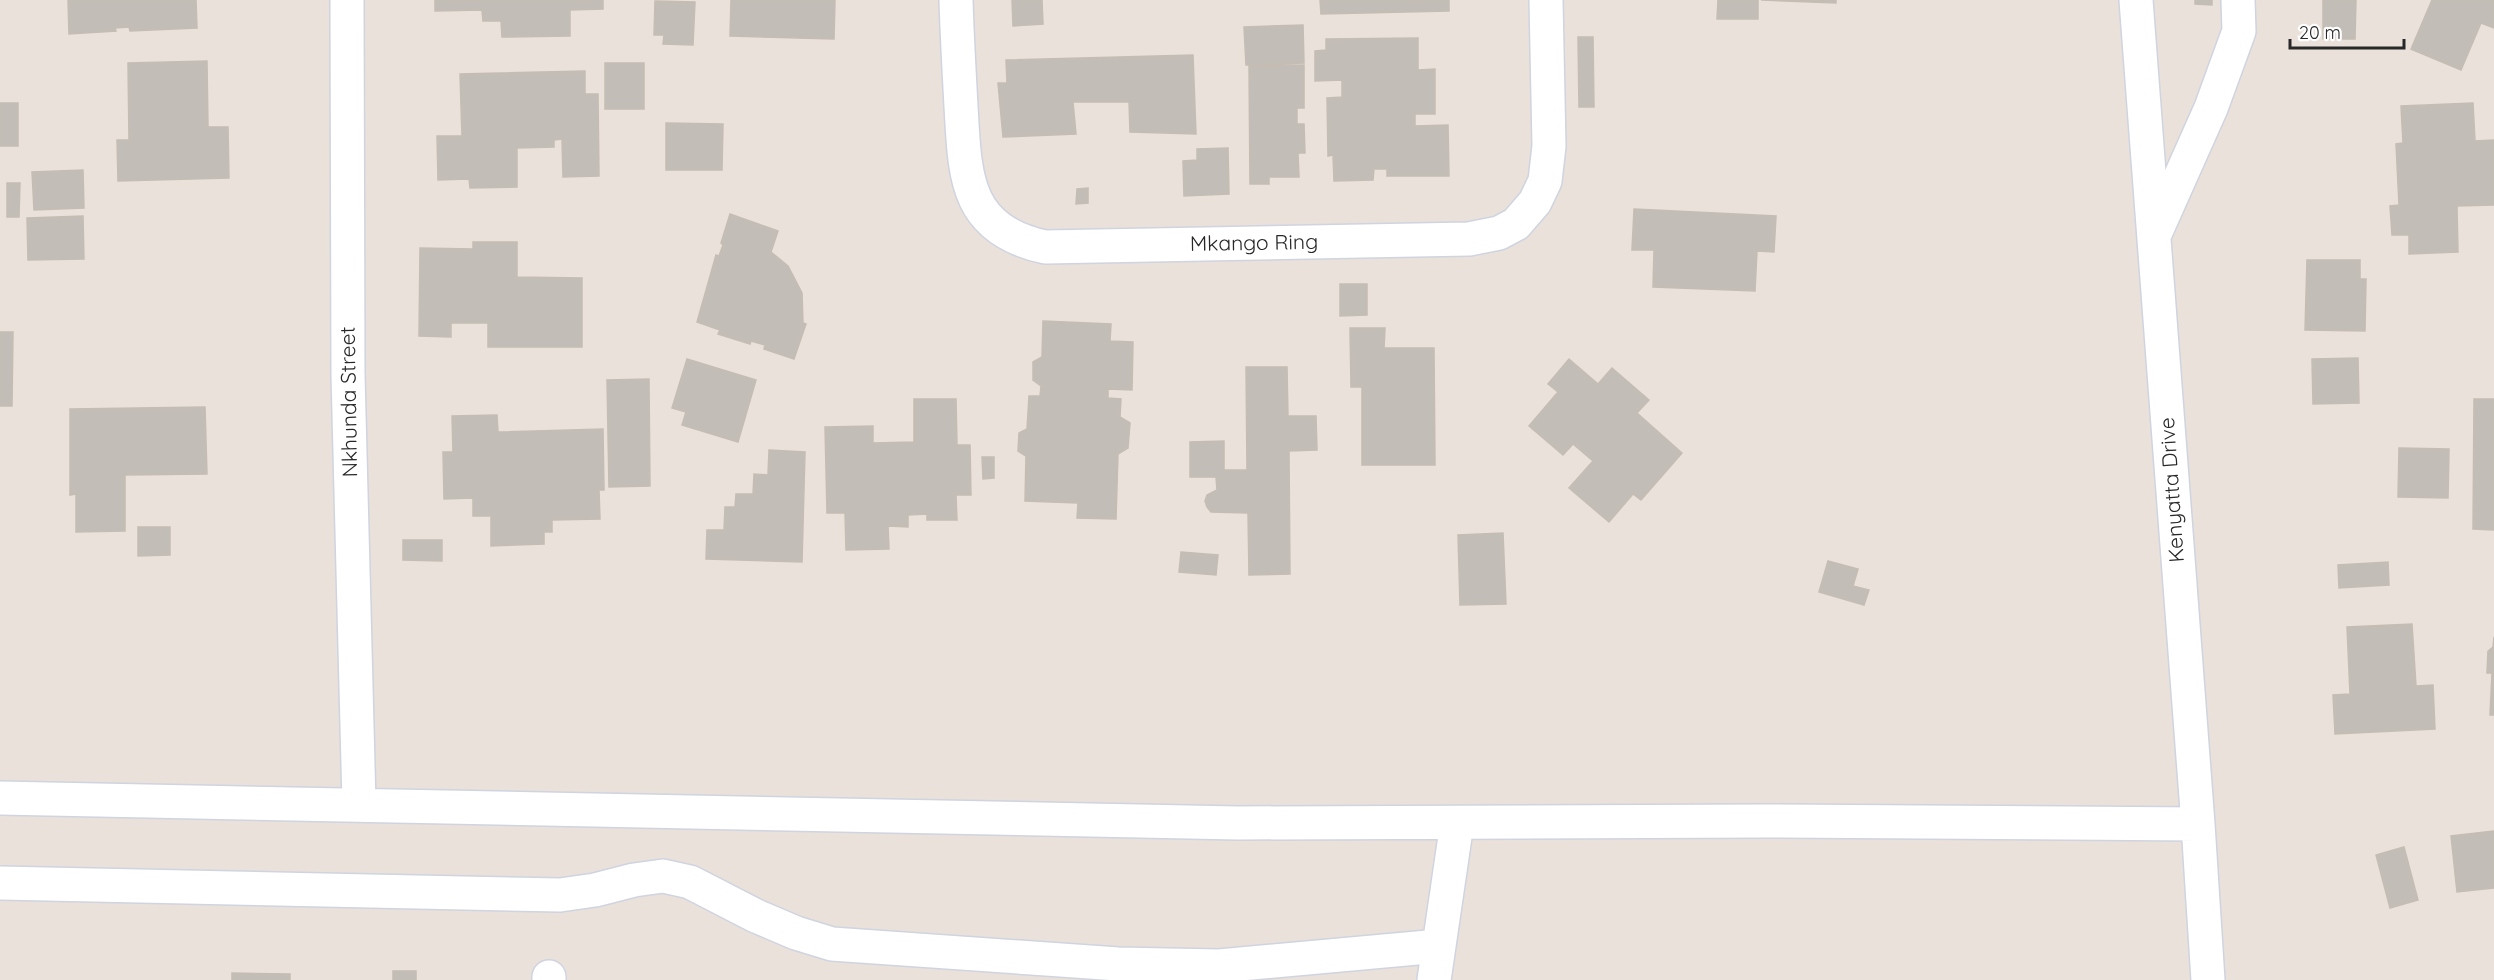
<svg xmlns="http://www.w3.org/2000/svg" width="2494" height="980" font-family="Quicksand,sans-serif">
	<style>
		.building { fill: #c2bdb6; stroke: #c5bdb4; stroke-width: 1.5 }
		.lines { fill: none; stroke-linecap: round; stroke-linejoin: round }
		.minor-casing { stroke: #cfd4e0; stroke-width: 36 }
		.minor { stroke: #fff; stroke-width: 33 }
		.labels { text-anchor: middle; stroke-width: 5; stroke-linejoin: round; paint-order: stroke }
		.street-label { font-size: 21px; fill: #282828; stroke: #fff }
	</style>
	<rect width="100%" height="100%" fill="#eae1da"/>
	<!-- building -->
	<path class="building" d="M68,0h128l1,28 -67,3 -1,-4 -14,1 1,3 -47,3z
		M435,0h168v9l-33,1v26l-68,1 -1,-16h-18l-1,-11 -47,1z
		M731,0h104l-1,39 -104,-3z
		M1012,0h30l1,24 -30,2z
		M1320,0h129v11l-128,3z
		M1718,0h40v19h-41z
		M1761,0h75v3z
		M2195,0h17v5l-17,-1z
		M2323,0h33l-1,39h-32z
		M2432,0h62v28l-13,-5 -20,47 -50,-21z
		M655,1l40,1 -2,43 -30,-1 1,-9h-10z
		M1303,25l1,38 -58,2 -2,-38z
		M1578,37h15l1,70h-15z
		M1418,38v32l17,-1v45h-20v12l33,-1 1,51h-62v-7h-13l-1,11 -39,1 -1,-26 -5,1 -1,-58 15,-1v-17l-27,1v-30l11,-1v-11z
		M1193,55l3,79 -66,-2 -1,-30h-56l3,32 -73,3 -5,-54h9l-1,-23z
		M207,61l1,66h20l1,51 -111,3 -1,-41h12l-1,-77z
		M605,63h39v46h-39z
		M1304,65v43h-7v16h7l1,29h-7l1,24h-30v7h-19l-1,-118z
		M585,71v23h13l1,82 -36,1 -1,-38 -8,1v7l-37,1v39l-47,1 -1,-9 -31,1 -1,-44h25l-2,-62z
		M0,103h18v43h-18z
		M2473,103l2,38 19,-1v65l-37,1 1,46 -49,2v-19h-17l-2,-29 9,-1 -3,-61 7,-1 -2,-37z
		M666,123l57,1 -1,46h-56z
		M1228,148l1,46 -45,2 -1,-35 14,-1v-11z
		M83,170l1,38 -50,2 -2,-38z
		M7,183h13l-1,34h-12z
		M1088,188v15l-12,1 1,-15z
		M1634,209l142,7 -2,36 -17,-1 -2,40 -102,-4 1,-37h-22z
		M730,214l48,17 -7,21 17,14 14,27 1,30 3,1 -12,35 -30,-10 1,-4 -14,-4 -1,3 -32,-10 2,-4 -23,-8 19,-67 3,1 4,-11 -2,-2z
		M83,216l1,43 -56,1 -1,-42z
		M473,242h44v35l65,1v69h-94v-24h-37v14l-32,-1 1,-88 53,1z
		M2307,260h53v19h6l-1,52 -60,-1z
		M1340,284h27v31l-27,1z
		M1043,321l68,3 -1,17 23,1 -1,48 -24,-1v9l13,1 -1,18 10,6 -2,25 -10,6 -2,65 -39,-1 1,-15 -53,-2 1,-45 -8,-5 1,-18 8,-4 2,-33h11l1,-10 -8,-6v-18l9,-5z
		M1350,328h35l-1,20h50l1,117h-73v-78h-11z
		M0,332h13l-1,74h-12z
		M2358,358l1,45 -46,1 -1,-45z
		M687,359l69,21 -18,62 -56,-17 4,-13 -14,-4z
		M1569,359l29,25 14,-16 37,32 -12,13 45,40 -41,47 -8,-6 -24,28 -40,-34 24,-27 -20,-17 -10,11 -34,-29 29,-34 -10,-8z
		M1246,367h41l1,49h28l1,34 -28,1 1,123 -41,1 -1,-62 -37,-1 -4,-5 -2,-6 2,-6 10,-5 -1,-13h-26v-35l34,-1v29h23z
		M649,379l1,107 -41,1 -2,-107z
		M914,399h42l1,46h13l1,50h-15l1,25h-30v-6l-19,1v12l-20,-1 1,23 -43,1 -1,-37h-18l-2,-86 48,-1v17l41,-1z
		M2474,399h20v131l-21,-1z
		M205,407l2,67 -82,1v56l-49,1v-38l-6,1v-86z
		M497,415l1,17 105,-3 1,61h-5l1,29 -48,1v12h-8v12l-53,2v-30h-18v-18l-29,1 -1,-47h10l-1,-36z
		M2399,448l50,1 -1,49 -50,-1z
		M769,450l36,2 -3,110 -96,-3 1,-29h17l1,-23h10l1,-13h17l1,-20 14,1z
		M982,457h12v21l-11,1z
		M138,527h32v28l-32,1z
		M1503,533l3,71 -46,1 -2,-70z
		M403,540h39v21l-39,-1z
		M1181,552l37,3 -2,20 -37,-3z
		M1828,561l30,8 -5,17 16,4 -5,15 -45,-13z
		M2388,562l1,23 -50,3 -1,-23z
		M2412,624l4,62 17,-1 2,44 -100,5 -2,-39 17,-1 -3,-67z
		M2494,637v78h-4l2,-42h-5l1,-22 5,-4z
		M2494,831v57l-37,4 -6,-56z
		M2404,847l14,53 -28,8 -14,-53z
		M393,971h23v9h-23z
		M232,973l58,1v6h-58z"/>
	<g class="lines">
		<!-- minor casing -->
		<g class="minor-casing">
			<path id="minor" d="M347,0l1,375 11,429
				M956,0c1,35 3,70 5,106 4,70 3,123 84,141l424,-8 30,-6 17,-9 19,-22 10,-21 4,-35 -3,-146
				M2136,0l62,824 10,156
				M2154,236l57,-128 28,-77 -1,-31
				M0,798l1238,25 528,-2 432,3
				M0,883l560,12 35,-5 39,-10 29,-4 27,6 66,34 40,17 36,11 286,20 101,2 220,-20
				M549,980v-3
				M1434,980l23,-157"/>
		</g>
		<!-- minor -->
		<use href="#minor" class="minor"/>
	</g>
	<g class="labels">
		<!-- street labels -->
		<g class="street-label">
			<text transform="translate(1254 243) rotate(-1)" y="7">Mkango Ring</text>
			<text transform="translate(349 402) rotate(-91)" y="7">Nkhunda Street</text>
			<text transform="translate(2172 490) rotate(-94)" y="7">Kenyatta Drive</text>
		</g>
	</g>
	<!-- scale -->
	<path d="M2290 39v9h114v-9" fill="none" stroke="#282828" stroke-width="3"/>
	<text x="2299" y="39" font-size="18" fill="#282828" stroke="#ffffff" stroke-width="4.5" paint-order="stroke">20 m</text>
</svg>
